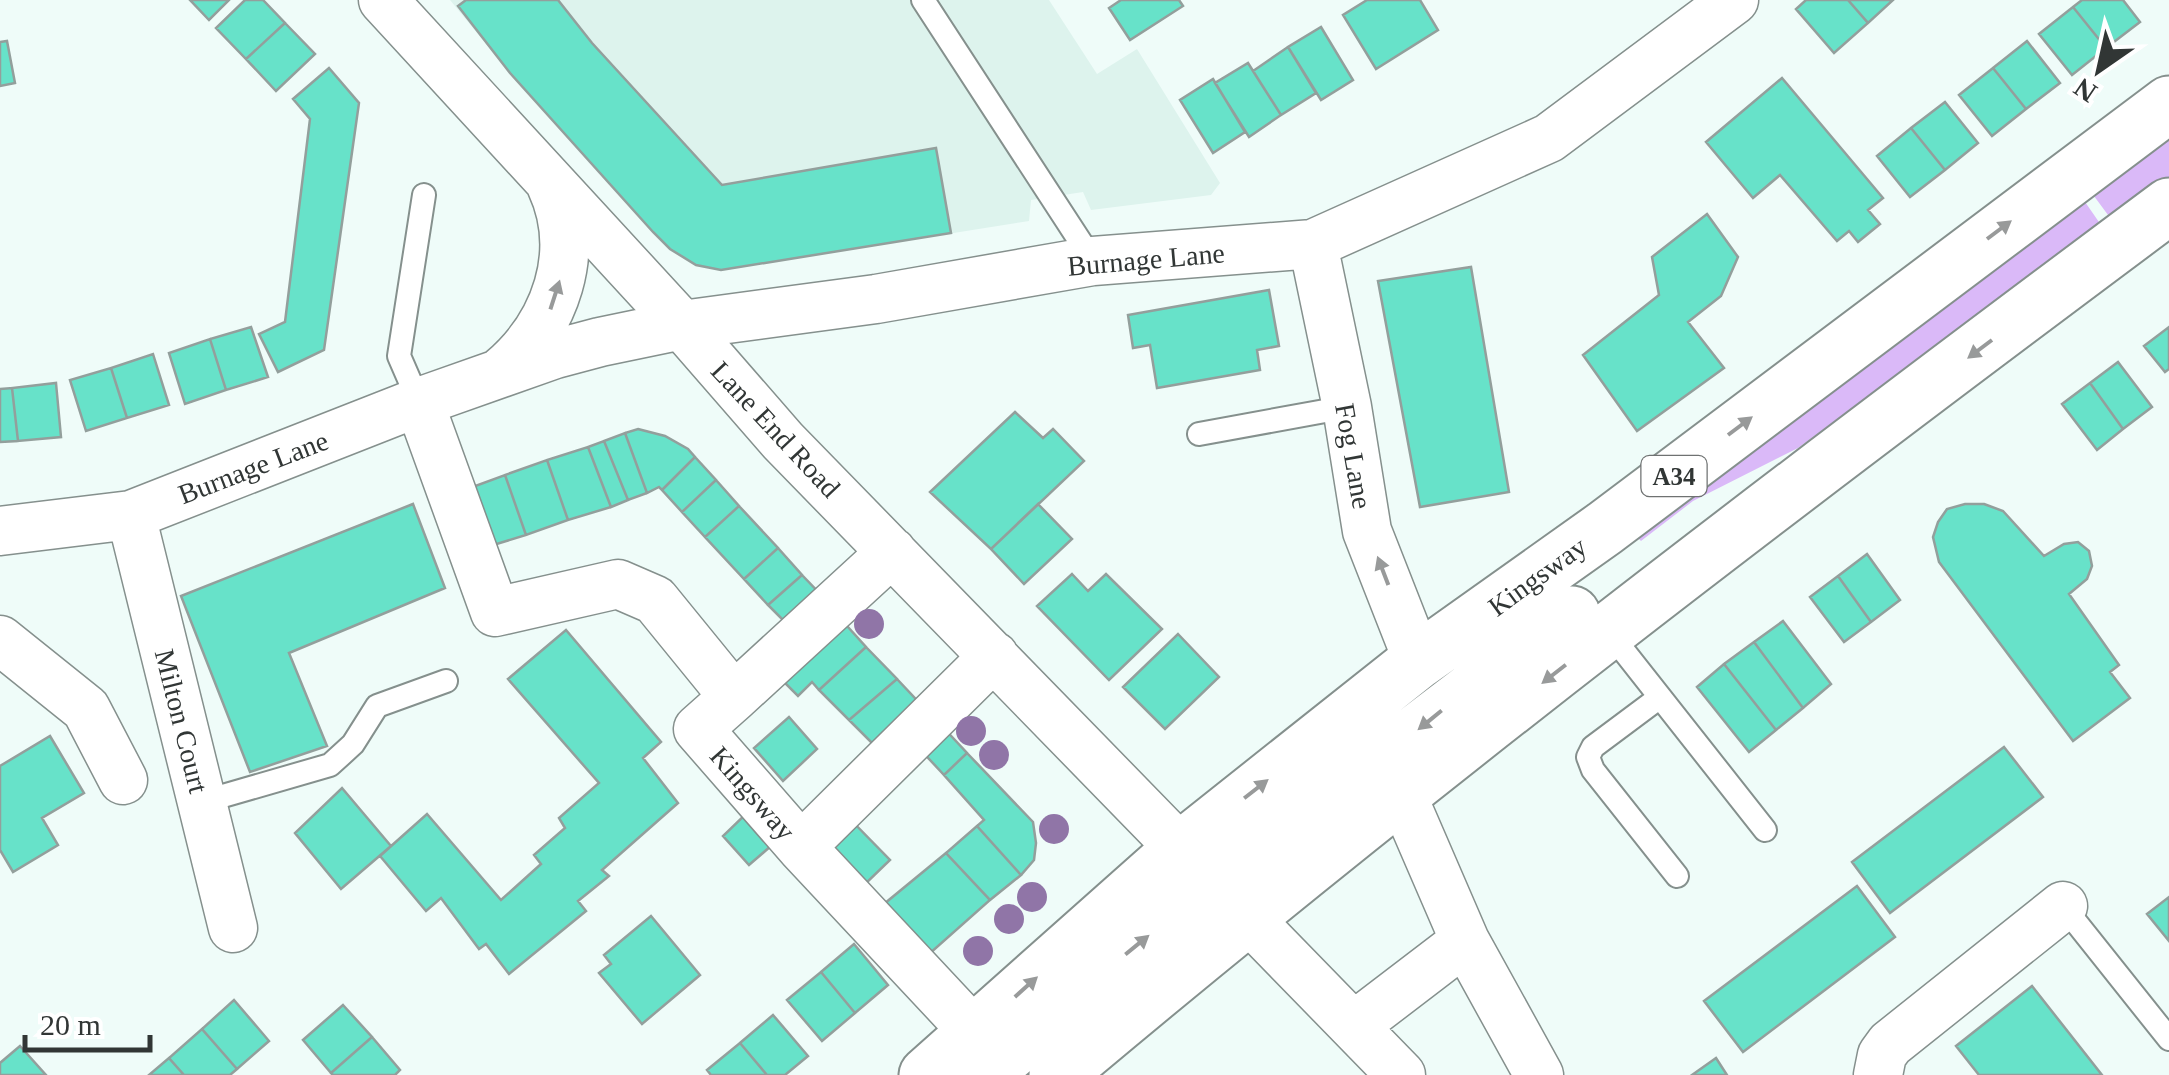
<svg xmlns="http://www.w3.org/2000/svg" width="2169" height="1075" font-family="'Times New Roman',serif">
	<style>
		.built { fill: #ddf3ed }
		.green { fill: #dab9f8 }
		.building { fill: #67e2c9; stroke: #939f9c; stroke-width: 2.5 }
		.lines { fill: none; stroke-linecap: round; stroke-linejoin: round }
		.lane-casing { stroke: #85908d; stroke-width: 26 }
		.street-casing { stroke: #85908d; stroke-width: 51 }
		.highway-casing { stroke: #85908d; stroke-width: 59 }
		.lane { stroke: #fff; stroke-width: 22 }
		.street { stroke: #fff; stroke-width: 48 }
		.highway { stroke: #fff; stroke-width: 55 }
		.tree { fill: #9075a7 }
		.oneway { fill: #989a9a }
		.labels { text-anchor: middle; stroke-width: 8; stroke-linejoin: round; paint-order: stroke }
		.shield { fill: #fff; stroke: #6f7272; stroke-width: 2.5 }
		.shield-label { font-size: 25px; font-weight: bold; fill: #313635 }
		.street-label { font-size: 28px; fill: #313635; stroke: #fff }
	</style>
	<rect width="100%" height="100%" fill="#effcf9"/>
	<!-- built -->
	<path class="built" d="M450,0h599l48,74 40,-25 83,134 -9,12 -120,15 -8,-18 -52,8 -2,21 -308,49 -13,-2 -12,-3 -26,-16 -160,-176z"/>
	<!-- green -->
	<path class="green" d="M2169,136v41l-58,42 -20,-27z
		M2083,199l18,26 -303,223 -105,53 -52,40 -6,-6z"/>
	<!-- building -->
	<path class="building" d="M190,0h39l-20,20z
		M245,0h18l22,23 -39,36 -30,-31z
		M466,0h92l34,43 130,142 214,-37 15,85 -230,37 -25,-5 -26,-16 -17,-17 -143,-159 -52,-67z
		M1121,0h58l4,6 -53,34 -21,-32z
		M1367,0h53l18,30 -62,39 -33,-54z
		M1806,0h42l20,23 -34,30 -38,-44z
		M1848,0h45l-25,23z
		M2082,0h41l17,22 -34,26 -33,-41z
		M2073,7l33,41 -34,27 -33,-41z
		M285,23l30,31 -39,37 -30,-32z
		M1321,27l32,53 -32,20 -33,-53z
		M7,41l8,42 -15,3v-44z
		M2027,41l33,42 -34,26 -33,-41z
		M1288,47l28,46 -35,22 -28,-44z
		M1248,63l33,52 -32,22 -34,-54z
		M329,68l30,35 -35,247 -46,22 -19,-38 26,-12 25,-203 -17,-20z
		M1993,68l33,41 -34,27 -33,-41z
		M1782,78l101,120 -15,12 12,14 -22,18 -9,-11 -12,10 -57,-66 -27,23 -47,-56z
		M1213,79l32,53 -32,21 -33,-53z
		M1945,102l33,41 -33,27 -34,-42z
		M1911,128l34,42 -35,27 -33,-41z
		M1707,214l31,43 -17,39 -33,26 36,46 -87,63 -54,-76 76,-60 -7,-38z
		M1471,267l38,225 -89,15 -42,-226z
		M1269,290l10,56 -22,4 3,20 -103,18 -7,-43 -17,3 -5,-33z
		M251,327l17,50 -42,13 -16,-51z
		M2169,327v42l-4,3 -21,-26z
		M210,339l16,51 -41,14 -16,-51z
		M153,354l16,51 -42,13 -16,-50z
		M2118,362l34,45 -29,22 -33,-46z
		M111,368l16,50 -41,13 -16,-51z
		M56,383l5,54 -43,4 -6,-53z
		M2090,383l33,46 -26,21 -35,-46z
		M12,388l6,53 -18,1v-53z
		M1015,412l28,26 10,-9 31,32 -93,88 -61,-57z
		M638,429l27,7 23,13 7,8 -33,33 -3,-3 -12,6 -22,-60z
		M625,433l22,60 -19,7 -24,-59z
		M604,441l24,59 -17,7 -23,-60z
		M588,447l23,60 -43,13 -21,-60z
		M695,457l21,23 -34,32 -20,-22z
		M547,460l21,60 -42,15 -21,-60z
		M505,475l21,60 -39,12 -20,-58z
		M716,480l23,26 -34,31 -23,-25z
		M413,504l32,84 -156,65 38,93 -77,26 -69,-176z
		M1038,504l34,35 -48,45 -33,-35z
		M1984,504l19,7 41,45 20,-12 14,-2 11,9 3,15 -5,13 -18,15 50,71 -9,7 20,26 -57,43 -134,-179 -6,-25 5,-15 9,-13 18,-5z
		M739,506l39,42 -34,31 -39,-42z
		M778,548l24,27 -34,30 -24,-26z
		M1867,554l33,46 -29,22 -33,-46z
		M1072,574l16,17 18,-17 56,55 -53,51 -72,-74z
		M802,575l23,24 -33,30 -24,-24z
		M1838,576l33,46 -27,20 -34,-45z
		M838,616l28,31 -47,43 -7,-8 -14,14 -22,-22z
		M1783,621l48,63 -28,24 -49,-66z
		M566,630l95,112 -18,16 35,45 -76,67 7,6 -31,25 8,10 -77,63 -23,-30 -7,5 -38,-51 -15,13 -46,-55 47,-42 74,86 40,-36 -7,-9 31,-27 -6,-10 40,-35 -91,-104z
		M1178,634l41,43 -54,52 -42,-42z
		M1754,642l49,66 -27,22 -52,-66z
		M866,647l31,32 -48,41 -30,-30z
		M1724,664l52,66 -27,22 -52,-65z
		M897,679l29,31 -46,41 -31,-31z
		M789,717l28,32 -34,32 -29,-33z
		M940,724l27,29 -23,22 -27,-29z
		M50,736l34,57 -42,25 16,27 -45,27 -13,-22v-84z
		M2004,747l39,50 -153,116 -38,-51z
		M967,753l66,69 3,21 -2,17 -13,15 -44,-49 7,-6 -40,-45z
		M342,788l49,58 -50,43 -46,-56z
		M753,807l26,32 -30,26 -26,-29z
		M847,816l43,44 -29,28 -43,-45z
		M977,826l44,49 -31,25 -44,-47z
		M946,853l44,47 -62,55 -44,-51z
		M1857,886l38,51 -152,115 -39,-51z
		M2169,897v44l-22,-27z
		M651,916l49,59 -58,49 -43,-51 12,-9 -7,-9z
		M854,944l34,41 -33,28 -34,-41z
		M821,972l34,41 -33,28 -35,-41z
		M2032,986l70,89h-123l-23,-29z
		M234,1000l35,41 -32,28 -35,-40z
		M343,1005l29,32 -41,36 -28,-33z
		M773,1015l35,41 -23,19h-18l-27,-32z
		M202,1029l35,40 -7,6h-46l-15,-17z
		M372,1037l28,33 -5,5h-62l-2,-2z
		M740,1043l27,32h-56l-4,-5z
		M20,1046l26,29h-46v-12z
		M169,1058l15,17h-35z
		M1716,1058l11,17h-35z"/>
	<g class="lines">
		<!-- lane casing -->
		<g class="lane-casing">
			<path id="lane" d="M923,0l170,261
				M419,402l-20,-46 25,-161
				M1199,434l148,-27
				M1608,631l157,199
				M1660,697l-67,50 -5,10 5,13 84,106
				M202,802l128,-37 23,-21 24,-38 69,-25
				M2063,906l106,133"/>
		</g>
		<!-- street casing -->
		<g class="street-casing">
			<path id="street" d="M383,0l299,325 101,116 618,634
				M1313,244l34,163 20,124 51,130
				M502,371c54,-46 80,-119 49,-186
				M419,402l76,210 123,-28 37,16 79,97 158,-145
				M131,515l102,413
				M0,531l131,-16 288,-113 136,-48 45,-12 82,-17 194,-26 217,-38 220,-17 236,-106 185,-138
				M0,640l86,69 37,71
				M734,697l-36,32 103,118 174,186
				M1378,764l23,29 64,148 74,134
				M801,847l193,-191
				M1355,1025l110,-84
				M1878,1075l4,-20 8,-11 173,-138"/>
		</g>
		<!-- highway casing -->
		<g class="highway-casing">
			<path id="highway" d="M1180,850c30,15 51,14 82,0l310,-236
				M986,1072l182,-152c28,-16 49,-18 79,-5
				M927,1075l253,-225 238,-189 187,-133 564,-424
				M1057,1075c360,-303 735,-588 1112,-869"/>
		</g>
		<!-- lane -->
		<use href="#lane" class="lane"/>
		<!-- street -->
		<use href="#street" class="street"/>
		<!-- highway -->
		<use href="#highway" class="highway"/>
	</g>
	<!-- trees -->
	<g class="tree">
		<circle cx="869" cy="624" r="15"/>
		<circle cx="971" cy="731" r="15"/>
		<circle cx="994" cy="755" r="15"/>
		<circle cx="1054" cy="829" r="15"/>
		<circle cx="1032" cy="897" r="15"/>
		<circle cx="1009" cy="919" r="15"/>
		<circle cx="978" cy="951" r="15"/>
	</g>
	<!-- one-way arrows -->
	<defs><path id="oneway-solid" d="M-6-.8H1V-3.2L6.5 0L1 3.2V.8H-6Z" transform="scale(2.5)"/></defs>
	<g class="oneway">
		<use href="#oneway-solid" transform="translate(1999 230) rotate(-37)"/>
		<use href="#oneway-solid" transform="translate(555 295) rotate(-72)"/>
		<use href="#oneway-solid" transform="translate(1980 349) rotate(143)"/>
		<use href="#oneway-solid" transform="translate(1740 426) rotate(-37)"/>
		<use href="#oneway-solid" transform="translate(1383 571) rotate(-111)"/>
		<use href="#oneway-solid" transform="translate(1554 674) rotate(142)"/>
		<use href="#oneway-solid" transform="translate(1430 720) rotate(141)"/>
		<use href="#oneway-solid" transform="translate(1256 789) rotate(-38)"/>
		<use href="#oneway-solid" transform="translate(1137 945) rotate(-39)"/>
		<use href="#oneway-solid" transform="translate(1026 987) rotate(-42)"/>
	</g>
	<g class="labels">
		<!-- shield labels -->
		<rect class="shield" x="1641.5" y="456" width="65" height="40" rx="8"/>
		<g class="shield-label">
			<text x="1674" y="485">A34</text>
		</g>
		<!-- street labels -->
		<g class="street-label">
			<text transform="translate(1146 259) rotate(-5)" y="10">Burnage Lane</text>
			<text transform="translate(776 429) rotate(47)" y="10">Lane End Road</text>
			<text transform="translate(1354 456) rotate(80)" y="10">Fog Lane</text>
			<text transform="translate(253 467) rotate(-21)" y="10">Burnage Lane</text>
			<text transform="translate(1537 576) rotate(-36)" y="10">Kingsway</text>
			<text transform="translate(182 721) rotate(76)" y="10">Milton Court</text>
			<text transform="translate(753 793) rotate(49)" y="10">Kingsway</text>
		</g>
	</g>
	<!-- north arrow -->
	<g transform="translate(2099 70) rotate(214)" stroke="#ffffff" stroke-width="8" paint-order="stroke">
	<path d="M0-8L18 38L0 25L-18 38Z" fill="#313635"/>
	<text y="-15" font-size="28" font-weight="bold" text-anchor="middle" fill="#313635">N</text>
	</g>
	<!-- scale -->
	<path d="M25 1035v15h125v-15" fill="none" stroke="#313635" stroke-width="5"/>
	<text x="40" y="1035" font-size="30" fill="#313635" stroke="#ffffff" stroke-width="8" paint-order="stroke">20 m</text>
</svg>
